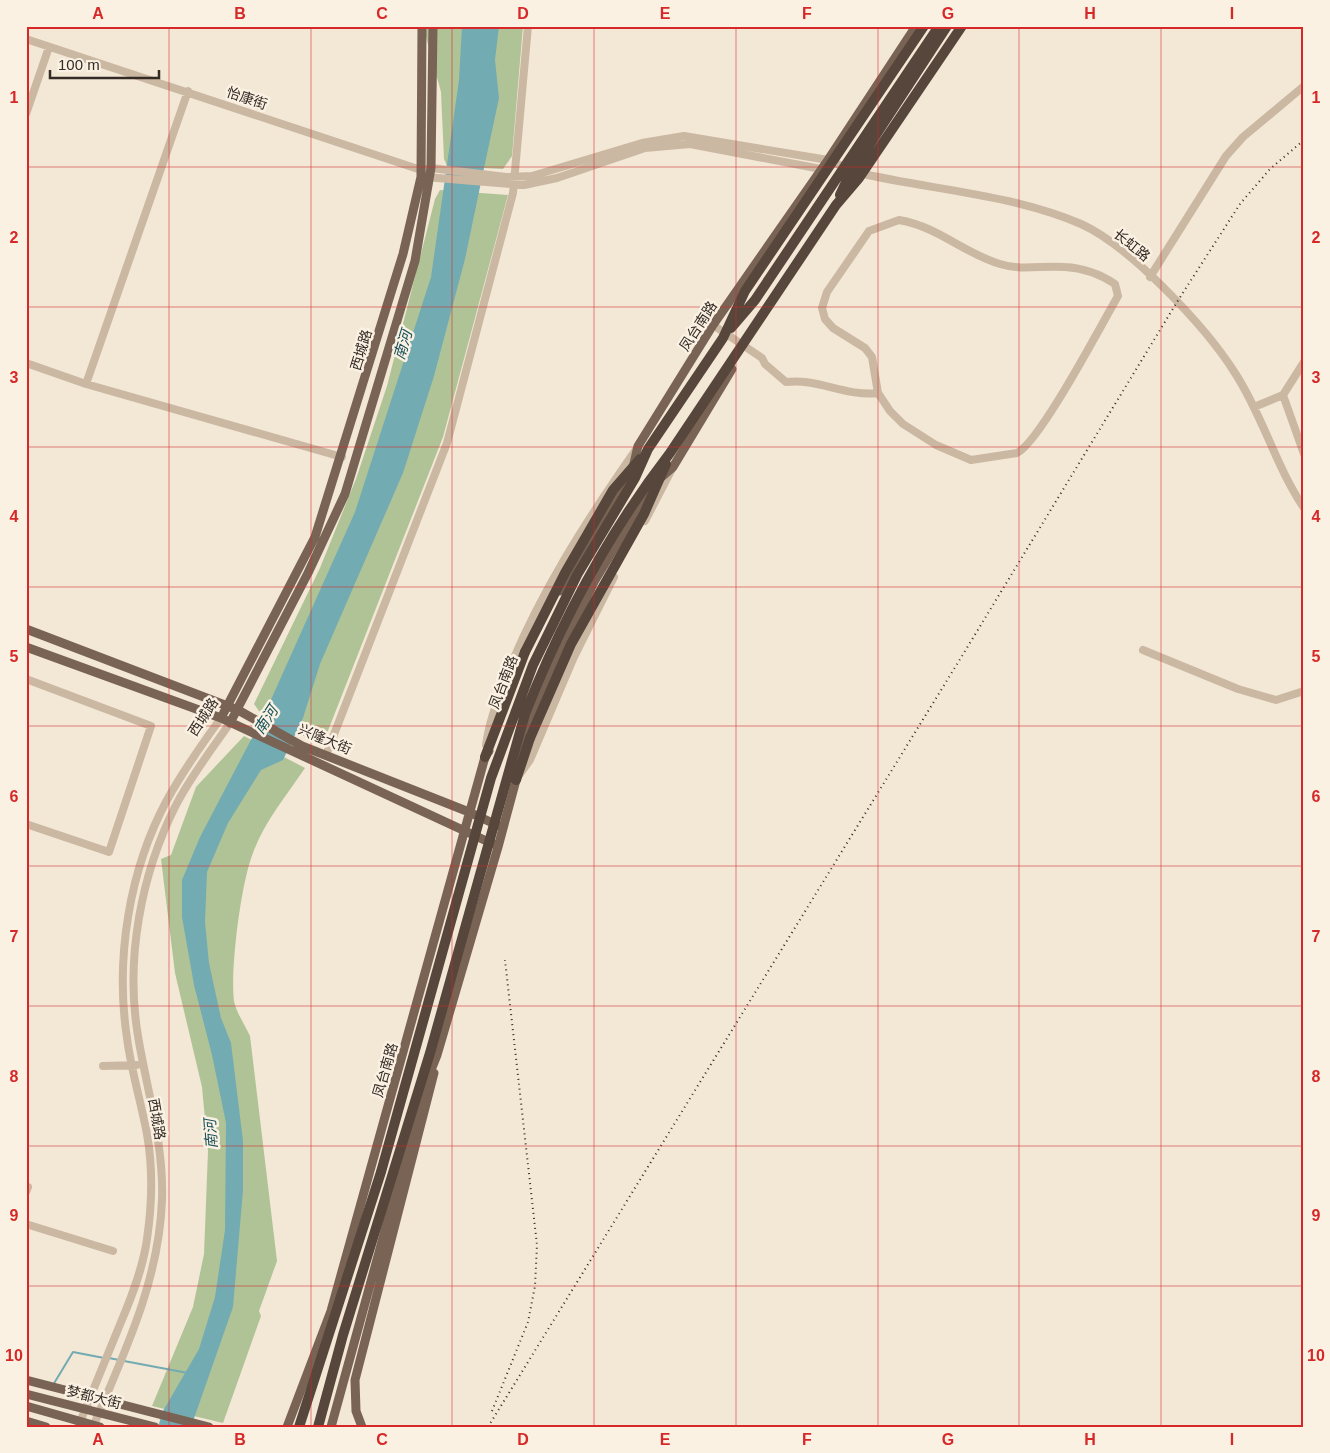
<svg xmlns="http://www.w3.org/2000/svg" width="1330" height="1453" font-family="Arial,'Noto Sans SC',sans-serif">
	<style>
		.green { fill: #b0c396 }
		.water { fill: #73abb2 }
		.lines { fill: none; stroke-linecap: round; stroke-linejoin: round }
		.stream { stroke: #73abb2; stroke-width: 2 }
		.minor { stroke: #cbb8a2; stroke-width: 8 }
		.major { stroke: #796355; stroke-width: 9 }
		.highway { stroke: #57463b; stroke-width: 10 }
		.rail { stroke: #352b25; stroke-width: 2; stroke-dasharray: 1 4; stroke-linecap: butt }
		.major-bridge { stroke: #796355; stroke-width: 9 }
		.highway-bridge { stroke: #57463b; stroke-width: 10 }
		.grid { fill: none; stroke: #d62828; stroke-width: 1; stroke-opacity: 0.55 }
		.labels { text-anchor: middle; stroke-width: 5; stroke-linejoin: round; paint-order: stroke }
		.street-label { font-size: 14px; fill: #352b25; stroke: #faf1e3 }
		.water-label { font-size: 15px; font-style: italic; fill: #18515a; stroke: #faf1e3 }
		.neatline { fill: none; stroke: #d62828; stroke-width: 2 }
		.grid-label { font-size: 16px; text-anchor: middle; font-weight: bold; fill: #d62828 }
	</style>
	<rect width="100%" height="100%" fill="#f3e7d6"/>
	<!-- green -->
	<path class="green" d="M423,26h100l-11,130 -9,13 -56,-3 -3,-7 -3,-67z
		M440,190l68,5 -65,242 -121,309 -63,-35 -5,-7 66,-136 36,-89 31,-93 48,-187z
		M244,736l61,32c-18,27 -41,54 -52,85 -12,29 -23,117 -19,148 2,11 11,24 16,35l27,225 -18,50 2,5 -38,107 -71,-17 41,-99 11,-53 4,-103 -6,-64 -27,-114 -14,-114 10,-4 25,-68z"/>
	<!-- water -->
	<path class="water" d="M462,26h37l-4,34 4,38 -15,70 -19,91 -31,117 -31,97 -83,191 -17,54 -20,42 -22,10 -33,53 -21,49 -2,50 4,41 12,55 10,25 12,98v49l-10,117 -42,120h-33l5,-16 36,-62 16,-52 10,-67 1,-107 -14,-68 -18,-70 -12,-68v-37l18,-43 65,-124 90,-201 76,-235 28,-197z"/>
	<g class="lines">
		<!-- stream -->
		<path class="stream" d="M109,1358l10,2
			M124,1361l64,12
			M53,1385l20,-33 31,6"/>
		<!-- minor -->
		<path class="minor" d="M26,39l395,131 10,-2 75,9 26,-1 110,-33 42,-7 144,24 21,9
			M26,114l23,-67
			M859,173c74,17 152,21 222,51 49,22 125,103 154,149 28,43 40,92 69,135
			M425,177l99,8 33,-7 88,-30 45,-4 131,25
			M899,220c40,7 64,33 101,44 22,7 43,1 65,3 19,1 35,7 50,17l3,12c-17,29 -78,146 -101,157l-46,7 -35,-15 -33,-21 -13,-13 -12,-18 -6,-36 -7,-9 -32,-20 -8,-9 -3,-11 5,-16 42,-61z
			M1150,277l76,-121 17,-19 61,-51
			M713,325l49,33 3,6 21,18c31,-4 60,15 92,11
			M26,363l60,21 256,73
			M86,384l102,-293
			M1283,395l21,59
			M1254,407l29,-12 21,-33
			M645,521l27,-52
			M1143,650l95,39 38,11 28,-9
			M26,679l125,47 -42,126 -83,-28
			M486,745c3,-23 11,-43 19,-65 32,-83 81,-159 132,-232
			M326,755l121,-312 66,-250 15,-167
			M520,774l10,-14 44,-103 40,-80
			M103,1066l34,-1
			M26,1192l2,-5
			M26,1224l87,27
			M78,1427c14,-35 29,-70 43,-105 11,-26 22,-54 26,-83 5,-34 6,-71 0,-105 -6,-32 -16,-64 -20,-96 -12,-79 2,-168 40,-238 16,-29 35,-56 54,-82
			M93,1427c31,-74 66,-145 69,-227 2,-56 -15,-109 -24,-164 -13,-77 3,-162 38,-231 15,-29 36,-56 54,-82"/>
		<!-- major -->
		<path class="major" d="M560,591l72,-119 6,-26 75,-121 115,-165 88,-134
			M26,629l212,81 64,36 167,66 30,14
			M26,647l195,71 272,126
			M221,718l94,-181 88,-283 18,-77 1,-151
			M230,723l78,-150 37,-79 70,-233 16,-93 2,-142
			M26,1380l183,47
			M26,1421l20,6
			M287,1427l44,-116 154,-554 4,-6
			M331,1427l94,-342 12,-30 61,-208 18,-67v-19l32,-83 46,-96 58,-97 21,-18 59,-98
			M362,1427l-6,-16 -1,-31 79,-307"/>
		<!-- highway -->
		<path class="highway" d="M485,757l40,-105
			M516,780l14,-42"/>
		<!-- rail -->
		<path class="rail" d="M492,1411l36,-89 7,-36 2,-41 -32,-285
			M488,1427l474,-771 215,-354 63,-98 30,-35 34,-29"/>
		<!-- major-bridge -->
		<path class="major-bridge" d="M26,1394l129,33
			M26,1406l74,21"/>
		<!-- highway-bridge -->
		<path class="highway-bridge" d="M840,195l9,-19 98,-150
			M731,328l24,-28 184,-274
			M525,652l40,-79 48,-83 27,-31
			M530,738l41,-94 73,-130 22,-50
			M299,1427l82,-255 110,-394 42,-113 44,-90 58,-97 13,-29 75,-111 22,-47 179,-265
			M318,1427l25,-92 87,-282 95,-339c36,-92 84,-182 145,-261l166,-248 23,-27 103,-152"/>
	</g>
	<!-- grid -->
	<path class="grid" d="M169,26v1401M311,26v1401M452,26v1401M594,26v1401M736,26v1401M878,26v1401M1019,26v1401M1161,26v1401M26,167h1278M26,307h1278M26,447h1278M26,587h1278M26,726h1278M26,866h1278M26,1006h1278M26,1146h1278M26,1286h1278"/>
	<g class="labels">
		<!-- street labels -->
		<g class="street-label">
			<text transform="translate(247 98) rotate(19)" y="5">怡康街</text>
			<text transform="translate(1132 245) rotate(39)" y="5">长虹路</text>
			<text transform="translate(698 326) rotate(-57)" y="5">凤台南路</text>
			<text transform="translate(361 350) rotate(-73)" y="5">西城路</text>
			<text transform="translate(503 682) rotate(-69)" y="5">凤台南路</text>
			<text transform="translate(203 717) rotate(-57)" y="5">西城路</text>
			<text transform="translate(325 739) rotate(23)" y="5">兴隆大街</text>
			<text transform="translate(385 1070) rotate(-74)" y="5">凤台南路</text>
			<text transform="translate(157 1119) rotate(80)" y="5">西城路</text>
			<text transform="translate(94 1397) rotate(14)" y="5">梦都大街</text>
		</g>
		<!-- water labels -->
		<g class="water-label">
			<text transform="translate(403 345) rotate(-73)" y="5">南河</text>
			<text transform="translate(266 720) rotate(-57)" y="5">南河</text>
			<text transform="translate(211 1134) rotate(-94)" y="5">南河</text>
		</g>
	</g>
	<!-- border -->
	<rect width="1330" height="1453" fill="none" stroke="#faf1e3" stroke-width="55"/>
	<!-- scale -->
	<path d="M50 70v8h109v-8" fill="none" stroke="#352b25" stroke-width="2.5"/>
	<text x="58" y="70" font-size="15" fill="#352b25" stroke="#faf1e3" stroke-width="4" paint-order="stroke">100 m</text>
	<rect x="28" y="28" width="1274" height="1398" class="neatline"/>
	<g class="grid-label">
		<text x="98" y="19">A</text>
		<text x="240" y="19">B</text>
		<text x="382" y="19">C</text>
		<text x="523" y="19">D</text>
		<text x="665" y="19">E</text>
		<text x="807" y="19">F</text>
		<text x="948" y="19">G</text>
		<text x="1090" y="19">H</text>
		<text x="1232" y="19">I</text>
		<text x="14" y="103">1</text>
		<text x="1316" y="103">1</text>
		<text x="14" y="243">2</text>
		<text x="1316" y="243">2</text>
		<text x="14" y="383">3</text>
		<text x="1316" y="383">3</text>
		<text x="14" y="522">4</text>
		<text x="1316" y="522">4</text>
		<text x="14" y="662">5</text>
		<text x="1316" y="662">5</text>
		<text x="14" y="802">6</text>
		<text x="1316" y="802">6</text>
		<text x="14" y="942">7</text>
		<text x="1316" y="942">7</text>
		<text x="14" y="1082">8</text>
		<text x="1316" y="1082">8</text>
		<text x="14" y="1221">9</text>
		<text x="1316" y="1221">9</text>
		<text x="14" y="1361">10</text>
		<text x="1316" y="1361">10</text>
		<text x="98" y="1445">A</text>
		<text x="240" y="1445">B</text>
		<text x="382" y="1445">C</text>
		<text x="523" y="1445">D</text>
		<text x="665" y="1445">E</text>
		<text x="807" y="1445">F</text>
		<text x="948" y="1445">G</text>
		<text x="1090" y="1445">H</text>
		<text x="1232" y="1445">I</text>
	</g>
</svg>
